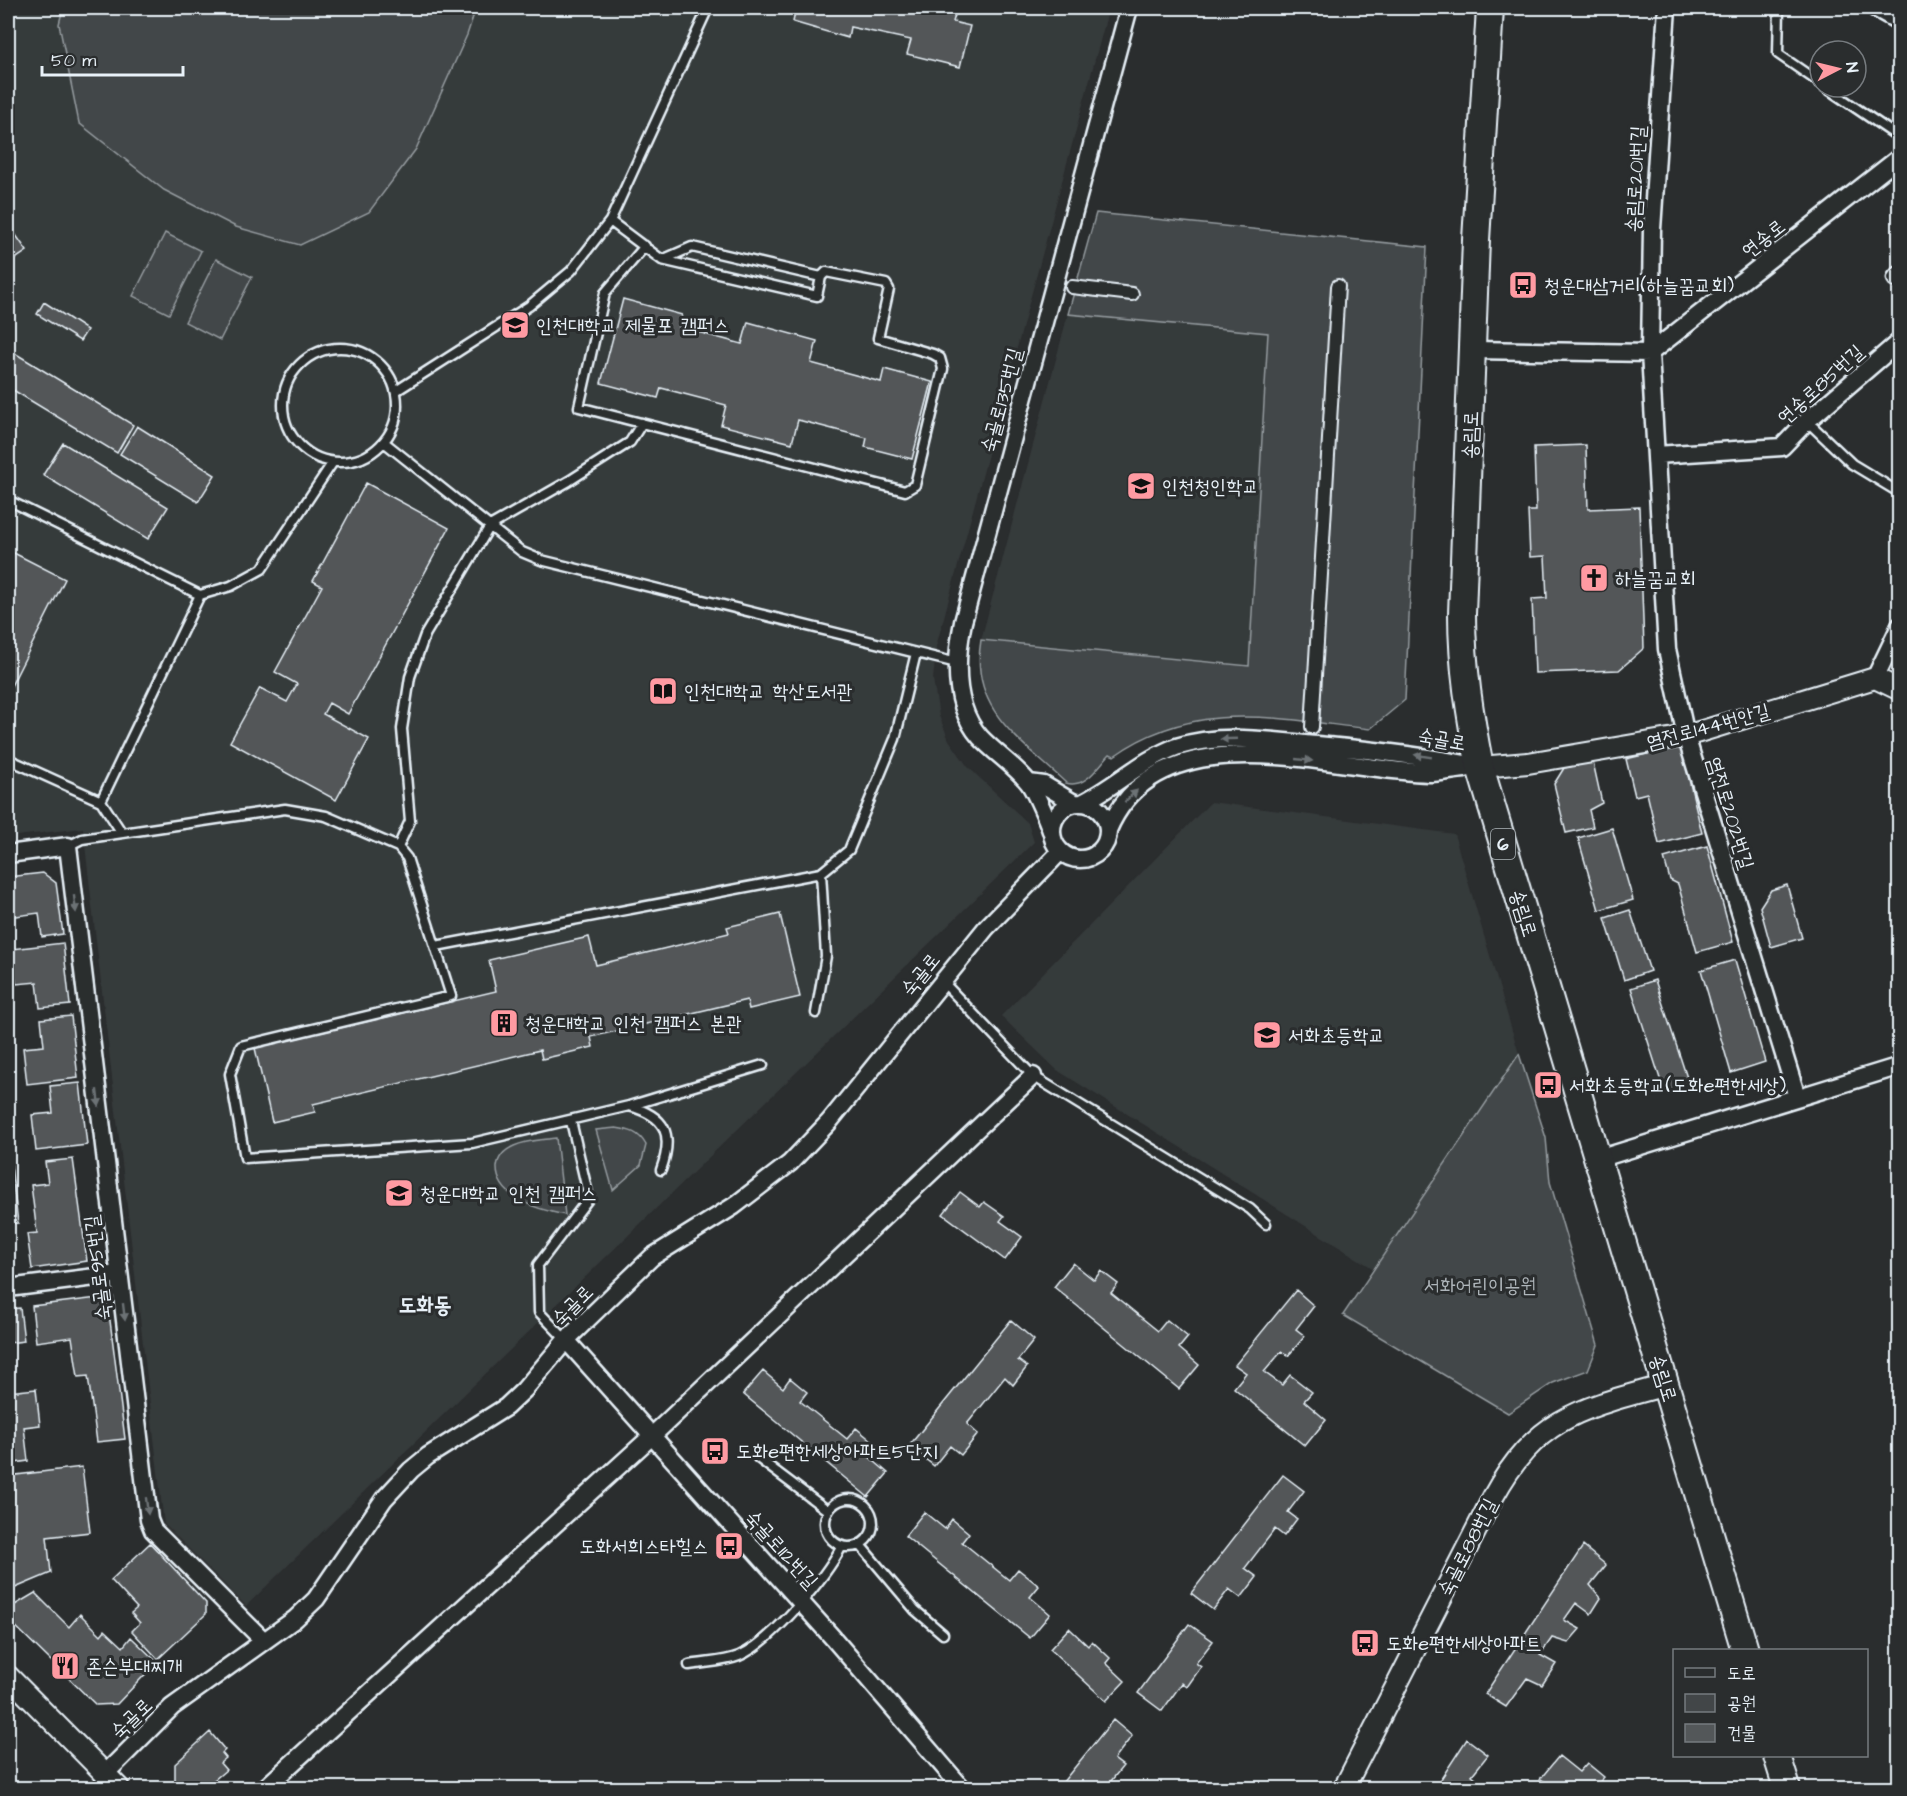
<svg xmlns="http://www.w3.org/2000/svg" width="1907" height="1796" font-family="'Architects Daughter','Poor Story',sans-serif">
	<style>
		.built { fill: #363a3b }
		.green { fill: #424648; stroke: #959ca0; stroke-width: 1.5 }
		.building { fill: #535759; stroke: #e8f1f8; stroke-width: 1.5 }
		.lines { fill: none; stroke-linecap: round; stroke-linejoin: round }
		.service-casing { stroke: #e8f1f8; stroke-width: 13 }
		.pedestrian-casing { stroke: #e8f1f8; stroke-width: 16 }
		.minor-casing { stroke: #e8f1f8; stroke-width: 21 }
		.tertiary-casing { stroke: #e8f1f8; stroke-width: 24 }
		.primary-casing { stroke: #e8f1f8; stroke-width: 30 }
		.service { stroke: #2a2d2e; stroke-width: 8 }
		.pedestrian { stroke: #2a2d2e; stroke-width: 12 }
		.minor { stroke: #2a2d2e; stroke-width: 16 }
		.tertiary { stroke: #2a2d2e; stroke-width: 20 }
		.primary { stroke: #2a2d2e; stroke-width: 26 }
		.oneway { fill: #6c7275 }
		.labels { text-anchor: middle; stroke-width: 6; stroke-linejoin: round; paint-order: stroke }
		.shield { fill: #2a2d2e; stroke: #afb6bb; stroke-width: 1.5 }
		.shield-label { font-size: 18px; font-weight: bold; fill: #e8f1f8 }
		.street-label { font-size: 20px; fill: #e8f1f8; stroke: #2a2d2e }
		.poi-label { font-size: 20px; fill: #e8f1f8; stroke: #2a2d2e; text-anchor: start }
		.park-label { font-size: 20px; fill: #aeb5ba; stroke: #2a2d2e }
		.quarter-label { font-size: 22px; font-weight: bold; fill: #e8f1f8; stroke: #2a2d2e }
	</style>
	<rect width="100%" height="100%" fill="#2a2d2e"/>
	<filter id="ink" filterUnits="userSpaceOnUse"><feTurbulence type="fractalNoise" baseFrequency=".0167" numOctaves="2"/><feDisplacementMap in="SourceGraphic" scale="12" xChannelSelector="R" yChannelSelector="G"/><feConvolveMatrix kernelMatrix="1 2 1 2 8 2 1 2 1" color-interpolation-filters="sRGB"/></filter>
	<g filter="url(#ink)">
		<!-- built -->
		<path class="built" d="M8,8h1101l-172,635 -4,36 6,37 10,24 19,27 60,56 6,19 -788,764 -82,-82 -81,-696 -75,9z
			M1068,314l200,18 -19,334 -268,-26z
			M1211,802l243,32 65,220 -145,215 -317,-199 -56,-54z"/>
		<!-- green -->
		<path class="green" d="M63,8h413l-9,27 -51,114 -47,63 -69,33 -64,-18 -72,-37 -85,-67 -20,-99z
			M1096,213l331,34 -22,453 -35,29c-92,-10 -175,-31 -256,27l-4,-2c-12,12 -24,35 -44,29 -45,-43 -97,-73 -85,-143l268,26 19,-333 -200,-19z
			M165,233l36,18 -32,63 -36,-18z
			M216,259l36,18 -32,63 -35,-18z
			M1519,1054l27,84 4,44 48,163 -10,25 -35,13 -45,30 -165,-98z
			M616,1128c14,2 23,4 30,17l-5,20 -28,25 -17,-60z
			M556,1138l9,77c-24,-5 -69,-16 -68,-48 1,-10 8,-17 17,-21 13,-6 28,-6 42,-8z"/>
		<!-- building -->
		<path class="building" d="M796,8h161l-4,14 17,4 -10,41 -53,-13 4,-14 -61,-13 -2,11 -55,-16z
			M11,228l16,23 -19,13v-34z
			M623,299l59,16 -3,12 63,17 6,-22 69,19 -6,22 70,19 3,-13 48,13 -20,77 -47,-12 2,-9 -69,-18 -6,23 -71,-18 5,-20 -65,-17 -3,10 -57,-15z
			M44,302l43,28 -7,11 -43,-27z
			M8,349l125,76 -16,28 -109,-66z
			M137,426l78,49 -17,27 -78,-48z
			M63,443l105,64 -20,32 -105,-64z
			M1586,445l2,64 51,-2 5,141 -25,22 -84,3 -3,-74 15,-1 -2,-42 -15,1 -2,-46h8l-2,-64z
			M366,483l83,45 -101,186 -19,-11 -6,11 46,25 -33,61 -106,-58 30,-54 27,14 10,-18 -22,-12 47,-86 -9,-5z
			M8,550l57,29 -57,113z
			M1681,746l21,87 -43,11 -12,-51 -12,3 -9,-37z
			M1593,762l9,41 -13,7 4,17 -27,6 -12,-49 10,-16z
			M1612,828l21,72 -34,10 -21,-72z
			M1707,846l26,96 -36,10 -19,-68 -8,-4 -6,-22z
			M43,873l13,10 7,51 -21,3 -3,-24 -31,4v-40z
			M1787,885l15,53 -31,9 -11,-40 11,-17z
			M1630,910l20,61 -26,9 -19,-62z
			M780,914l20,83 -51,12 -2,-9 -156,37 2,10 -51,12 -2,-9 -227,54 2,8 -43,10 -17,-74 241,-57 -7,-31 100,-23 7,28 133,-32 -2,-6z
			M63,943l7,62 -30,3 -3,-26 -21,2 -4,-35z
			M1735,960l30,102 -34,11 -30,-103z
			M1655,980l35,107 -15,5 -13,-7 -31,-97z
			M71,1016l7,62 -51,6 -4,-36 21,-2 -3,-27z
			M80,1083l7,62 -51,6 -4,-36 21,-2 -3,-27z
			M73,1159l14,102 -55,8 -5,-35 10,-1 -6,-48 17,-2 -3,-21z
			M11,1165l7,58 -10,1v-58z
			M960,1192l20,15 4,-5 20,14 -4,5 22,16 -17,23 -62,-46z
			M1073,1263l21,17 7,-9 17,13 -7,9 47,38 9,-11 21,17 -9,11 20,17 -20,24 -125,-102z
			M1296,1290l18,16 -18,23 9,7 -17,20 -6,-5 -18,21 18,13 8,-10 22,17 -8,9 22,19 -21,26 -71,-58 12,-15 -11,-8z
			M98,1298l10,7 17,134 -28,3 -9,-66 -10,1 -6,-40 -36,5 -4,-36z
			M20,1308l4,33 -16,2v-34z
			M1011,1320l23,20 -16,20 9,7 -14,18 -8,-8 -38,47 11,10 -17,21 -11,-9 -16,20 -25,-20z
			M763,1371l20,17 7,-10 17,14 -7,9 47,38 9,-11 21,17 -9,11 20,17 -20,24 -125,-103z
			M36,1389l4,36 -16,2 4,34 -20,3v-72z
			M82,1467l8,65 -43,5 4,36 -43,18v-115z
			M1283,1475l21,16 -16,21 9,7 -13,17 -9,-7 -30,39 12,9 -16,21 -12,-9 -16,21 -22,-17z
			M924,1512l21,17 7,-10 17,14 -7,9 47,38 9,-11 21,17 -9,11 20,17 -20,24 -125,-102z
			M150,1543l56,60v11l-48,45 -26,-28 8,-8 -9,-10 6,-5 -26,-28z
			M1583,1546l23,19 -16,20 11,13 -10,16 -15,-11 -12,17 16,9 -12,14 -16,-5 -12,17 16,9 -14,21 -15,-7 -21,29 -21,-13z
			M35,1593l34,34 11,-13 21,21 4,-5 18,17 8,-10 26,25 -40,42 -21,1 -88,-86v-10z
			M1189,1624l24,17 -17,22 5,4 -14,20 -5,-4 -20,28 -24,-18z
			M1069,1628l19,18 4,-5 18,17 -4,5 19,18 -19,20 -56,-52z
			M1113,1720l19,16 -18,23 9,7 -16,20 -7,-5 -7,7h-35z
			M210,1732l15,18 -3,3 4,5 -6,5 6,7 -19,16 3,2h-35v-24z
			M1467,1739l21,16 -16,20 10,8 -5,5h-42z
			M1559,1756l20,16 8,-9 17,14 -7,8 5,3h-46l-16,-9z"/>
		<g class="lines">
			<!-- service casing -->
			<g class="service-casing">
				<path id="service" d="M1779,8l-1,46 42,29
					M1825,87l75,51
					M610,221l52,39 155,36 4,-19 5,-5 60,12 3,5 -11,49 55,16 7,4 3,11 -28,116 -10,6 -326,-84 26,-114 40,-47
					M662,260l30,-13 129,30
					M283 405a57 57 0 1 1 114 0a57 57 0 1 1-114 0Z
					M396,391l133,-85 42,-35 39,-50 98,-213
					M1807,421l45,43 48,29
					M384,442l138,110 19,8 416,103
					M8,500l192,95
					M8,759l93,42 21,32
					M101,801l99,-206 31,-9 31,-17 71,-107
					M68,846l14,-7 203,-30 41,7 72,31 9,11 44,138 -210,50 -11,28 15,84 227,-15 157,-37 134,-41
					M398,847l12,-26 -8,-92 8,-52 15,-42 65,-109 79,-45 61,-39 12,-19
					M436,946l385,-73 28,-23 46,-111 21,-86
					M942,981l91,95 217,133 16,15
					M816,1013l10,-57 -5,-83
					M629,1106c37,10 45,28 32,64
					M566,1340l-27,-28 -1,-47 51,-67 -18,-77
					M758,1458l69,52
					M825 1523a24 24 0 1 1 48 0a24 24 0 1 1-48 0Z
					M861,1546l54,64 28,24
					M689,1665c17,-3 35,-3 50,-9 33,-14 86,-78 103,-110"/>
			</g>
			<!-- pedestrian casing -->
			<g class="pedestrian-casing">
				<path id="pedestrian" d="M1072,287l60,7
					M1312,727l26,-441"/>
			</g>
			<!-- minor casing -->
			<g class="minor-casing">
				<path id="minor" d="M1667,8l-15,221 -2,124 17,296 19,87 111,361
					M1875,8l25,14
					M1896,278l4,-4
					M1473,350l177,3 250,-196
					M1656,455l126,-8 25,-26 93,-80
					M1875,678l25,-52
					M1029,783l15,2 30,18
					M1052 831a28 28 0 1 1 56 0a28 28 0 1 1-56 0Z
					M1082,803c33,-16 59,-43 94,-56 46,-15 94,-6 141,-2 55,5 109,11 163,22
					M1108,830c52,-121 222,-60 320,-57 12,0 25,-3 37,-4
					M1051,831c-3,-10 -17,-42 -23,-49 -14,-17 -33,-29 -48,-45 -27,-31 -25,-76 -17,-115l166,-614
					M8,854l60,-8 81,674 4,10 110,110
					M1598,1159l302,-93
					M8,1288l111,-14
					M566,1340l267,298 129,150
					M105,1774l67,-67 123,-88 21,-20 68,-100 27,-29 17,-14 78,-49 18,-17 42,-50 86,-83 82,-51 56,-43 39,-41 157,-194 74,-76
					M265,1788l388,-353 380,-359"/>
			</g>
			<!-- tertiary casing -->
			<g class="tertiary-casing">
				<path id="tertiary" d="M1480,767l48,-4 158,-27 189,-58 25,12
					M8,1676l111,112
					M1344,1788l149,-291c44,-81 90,-89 173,-112"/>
			</g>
			<!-- primary casing -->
			<g class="primary-casing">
				<path id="primary" d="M1490,8l-14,232 -14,374c0,53 8,102 18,153l265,883
					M1777,1756l10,32"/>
			</g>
			<!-- service -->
			<use href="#service" class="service"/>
			<!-- pedestrian -->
			<use href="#pedestrian" class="pedestrian"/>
			<!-- minor -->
			<use href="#minor" class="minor"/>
			<!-- tertiary -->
			<use href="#tertiary" class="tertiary"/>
			<!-- primary -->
			<use href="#primary" class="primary"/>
		</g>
		<!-- one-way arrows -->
		<defs><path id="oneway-solid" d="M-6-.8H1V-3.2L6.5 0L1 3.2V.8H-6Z" transform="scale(1.5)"/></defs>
		<g class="oneway">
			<use href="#oneway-solid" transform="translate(1229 739) rotate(178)"/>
			<use href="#oneway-solid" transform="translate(1423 756) rotate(-171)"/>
			<use href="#oneway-solid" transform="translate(1304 760) rotate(6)"/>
			<use href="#oneway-solid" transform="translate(1131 796) rotate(-43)"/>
			<use href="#oneway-solid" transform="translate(75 904) rotate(83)"/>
			<use href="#oneway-solid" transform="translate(98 1098) rotate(83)"/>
			<use href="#oneway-solid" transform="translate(124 1312) rotate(83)"/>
			<use href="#oneway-solid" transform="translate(147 1506) rotate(83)"/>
		</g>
	</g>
	<!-- icons -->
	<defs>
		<g id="bus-square" transform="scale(1.5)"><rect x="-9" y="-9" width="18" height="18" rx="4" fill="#ff9aa2" stroke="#2a2d2e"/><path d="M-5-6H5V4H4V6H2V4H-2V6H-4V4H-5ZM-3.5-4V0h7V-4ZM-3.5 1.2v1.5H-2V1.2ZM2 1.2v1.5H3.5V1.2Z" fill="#111"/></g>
		<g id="university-square" transform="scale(1.5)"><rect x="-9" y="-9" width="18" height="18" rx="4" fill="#ff9aa2" stroke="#2a2d2e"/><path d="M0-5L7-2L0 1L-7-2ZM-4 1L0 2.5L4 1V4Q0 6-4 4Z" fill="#111"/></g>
		<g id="school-square" transform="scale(1.5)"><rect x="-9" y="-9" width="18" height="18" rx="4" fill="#ff9aa2" stroke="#2a2d2e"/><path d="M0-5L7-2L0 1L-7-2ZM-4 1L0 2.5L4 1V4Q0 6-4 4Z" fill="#111"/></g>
		<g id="church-square" transform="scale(1.5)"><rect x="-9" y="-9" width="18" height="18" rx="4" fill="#ff9aa2" stroke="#2a2d2e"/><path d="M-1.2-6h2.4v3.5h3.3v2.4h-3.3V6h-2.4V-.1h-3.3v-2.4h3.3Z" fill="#111"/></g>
		<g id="library-square" transform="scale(1.5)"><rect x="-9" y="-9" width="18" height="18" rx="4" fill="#ff9aa2" stroke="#2a2d2e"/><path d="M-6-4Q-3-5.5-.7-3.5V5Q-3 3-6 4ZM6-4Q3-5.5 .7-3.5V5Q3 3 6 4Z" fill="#111"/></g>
		<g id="building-square" transform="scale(1.5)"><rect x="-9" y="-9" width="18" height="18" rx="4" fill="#ff9aa2" stroke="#2a2d2e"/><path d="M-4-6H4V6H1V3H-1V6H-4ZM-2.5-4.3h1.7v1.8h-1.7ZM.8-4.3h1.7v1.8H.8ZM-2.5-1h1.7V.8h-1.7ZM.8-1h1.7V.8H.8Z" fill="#111"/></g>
		<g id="restaurant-square" transform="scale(1.5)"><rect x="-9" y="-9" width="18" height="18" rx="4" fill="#ff9aa2" stroke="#2a2d2e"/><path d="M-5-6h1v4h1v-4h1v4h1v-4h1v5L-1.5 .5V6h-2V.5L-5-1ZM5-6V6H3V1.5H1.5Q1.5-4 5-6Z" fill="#111"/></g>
	</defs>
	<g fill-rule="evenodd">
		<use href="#bus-square" x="1523" y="285"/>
		<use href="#university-square" x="515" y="325"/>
		<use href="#school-square" x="1141" y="486"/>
		<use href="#church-square" x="1594" y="578"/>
		<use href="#library-square" x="663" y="691"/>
		<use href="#building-square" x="504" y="1023"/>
		<use href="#school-square" x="1267" y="1035"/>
		<use href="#bus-square" x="1548" y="1085"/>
		<use href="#university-square" x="399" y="1193"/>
		<use href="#bus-square" x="715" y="1451"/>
		<use href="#bus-square" x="729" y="1546"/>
		<use href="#bus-square" x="1365" y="1643"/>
		<use href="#restaurant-square" x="65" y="1666"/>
	</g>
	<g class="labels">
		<!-- shield labels -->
		<rect class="shield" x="1491" y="829" width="24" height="30" rx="4.5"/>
		<g class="shield-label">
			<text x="1503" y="850">6</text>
		</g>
		<!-- street labels -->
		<g class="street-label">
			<text transform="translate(1635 179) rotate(-87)" y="7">송림로201번길</text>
			<text transform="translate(1763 238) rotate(-38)" y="7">연송로</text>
			<text transform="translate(1820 384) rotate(-42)" y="7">연송로85번길</text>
			<text transform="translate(1001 400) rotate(-75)" y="7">숙골로135번길</text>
			<text transform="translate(1470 435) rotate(-88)" y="7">송림로</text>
			<text transform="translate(1708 726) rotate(-15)" y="7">염전로144번안길</text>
			<text transform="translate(1442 739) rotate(10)" y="7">숙골로</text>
			<text transform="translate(1731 813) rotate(73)" y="7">염전로202번길</text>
			<text transform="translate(1524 913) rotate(73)" y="7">송림로</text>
			<text transform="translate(920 974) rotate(-51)" y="7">숙골로</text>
			<text transform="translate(97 1268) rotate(-97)" y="7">숙골로95번길</text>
			<text transform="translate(572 1305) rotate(-45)" y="7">숙골로</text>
			<text transform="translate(1664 1378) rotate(73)" y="7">송림로</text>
			<text transform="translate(1467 1547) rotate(-63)" y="7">숙골로88번길</text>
			<text transform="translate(782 1549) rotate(48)" y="7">숙골로112번길</text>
			<text transform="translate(131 1718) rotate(-44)" y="7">숙골로</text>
		</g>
		<!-- poi labels -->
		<g class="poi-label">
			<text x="1544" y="292">청운대삼거리(하늘꿈교회)</text>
			<text x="536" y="332">인천대학교 제물포 캠퍼스</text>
			<text x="1162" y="493">인천청인학교</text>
			<text x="1615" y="585">하늘꿈교회</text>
			<text x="684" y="698">인천대학교 학산도서관</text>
			<text x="525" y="1030">청운대학교 인천 캠퍼스 본관</text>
			<text x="1288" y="1042">서화초등학교</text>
			<text x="1569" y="1092">서화초등학교(도화e편한세상)</text>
			<text x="420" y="1200">청운대학교 인천 캠퍼스</text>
			<text x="736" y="1458">도화e편한세상아파트5단지</text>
			<text x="708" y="1553" text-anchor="end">도화서희스타힐스</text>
			<text x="1386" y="1650">도화e편한세상아파트</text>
			<text x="86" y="1673">존슨부대찌개</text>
		</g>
		<!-- park labels -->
		<g class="park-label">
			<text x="1480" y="1292">서화어린이공원</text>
		</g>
		<!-- quarter labels -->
		<g class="quarter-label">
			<text x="425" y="1312">도화동</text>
		</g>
	</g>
	<!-- margin -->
	<rect width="1907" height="1796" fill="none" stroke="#2a2d2e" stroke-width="30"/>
	<rect x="15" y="15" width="1877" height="1766" fill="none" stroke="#e8f1f8" stroke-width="2" filter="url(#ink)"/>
	<!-- legend -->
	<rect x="1673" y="1649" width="195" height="108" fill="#2a2d2e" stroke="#767b7f" stroke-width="1.5"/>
	<rect x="1685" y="1668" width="30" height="9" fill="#2a2d2e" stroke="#767b7f" stroke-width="1.5"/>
	<text x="1727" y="1679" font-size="18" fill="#e8f1f8">도로</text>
	<rect x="1685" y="1694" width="30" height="18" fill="#424648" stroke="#767b7f" stroke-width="1.5"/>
	<text x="1727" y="1709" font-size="18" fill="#e8f1f8">공원</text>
	<rect x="1685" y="1724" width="30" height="18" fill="#535759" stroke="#767b7f" stroke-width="1.5"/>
	<text x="1727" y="1739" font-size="18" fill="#e8f1f8">건물</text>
	<!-- north arrow -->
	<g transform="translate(1838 69) rotate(83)"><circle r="28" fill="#2a2d2e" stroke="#767b7f" stroke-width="1.5"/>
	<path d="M0-4.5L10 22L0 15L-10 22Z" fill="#ff9aa2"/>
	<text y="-9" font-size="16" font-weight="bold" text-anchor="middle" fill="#e8f1f8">N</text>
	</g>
	<!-- scale -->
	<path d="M42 66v9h141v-9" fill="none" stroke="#e8f1f8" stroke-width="3"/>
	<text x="51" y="66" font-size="18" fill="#e8f1f8" stroke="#2a2d2e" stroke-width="4.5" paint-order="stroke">50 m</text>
</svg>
